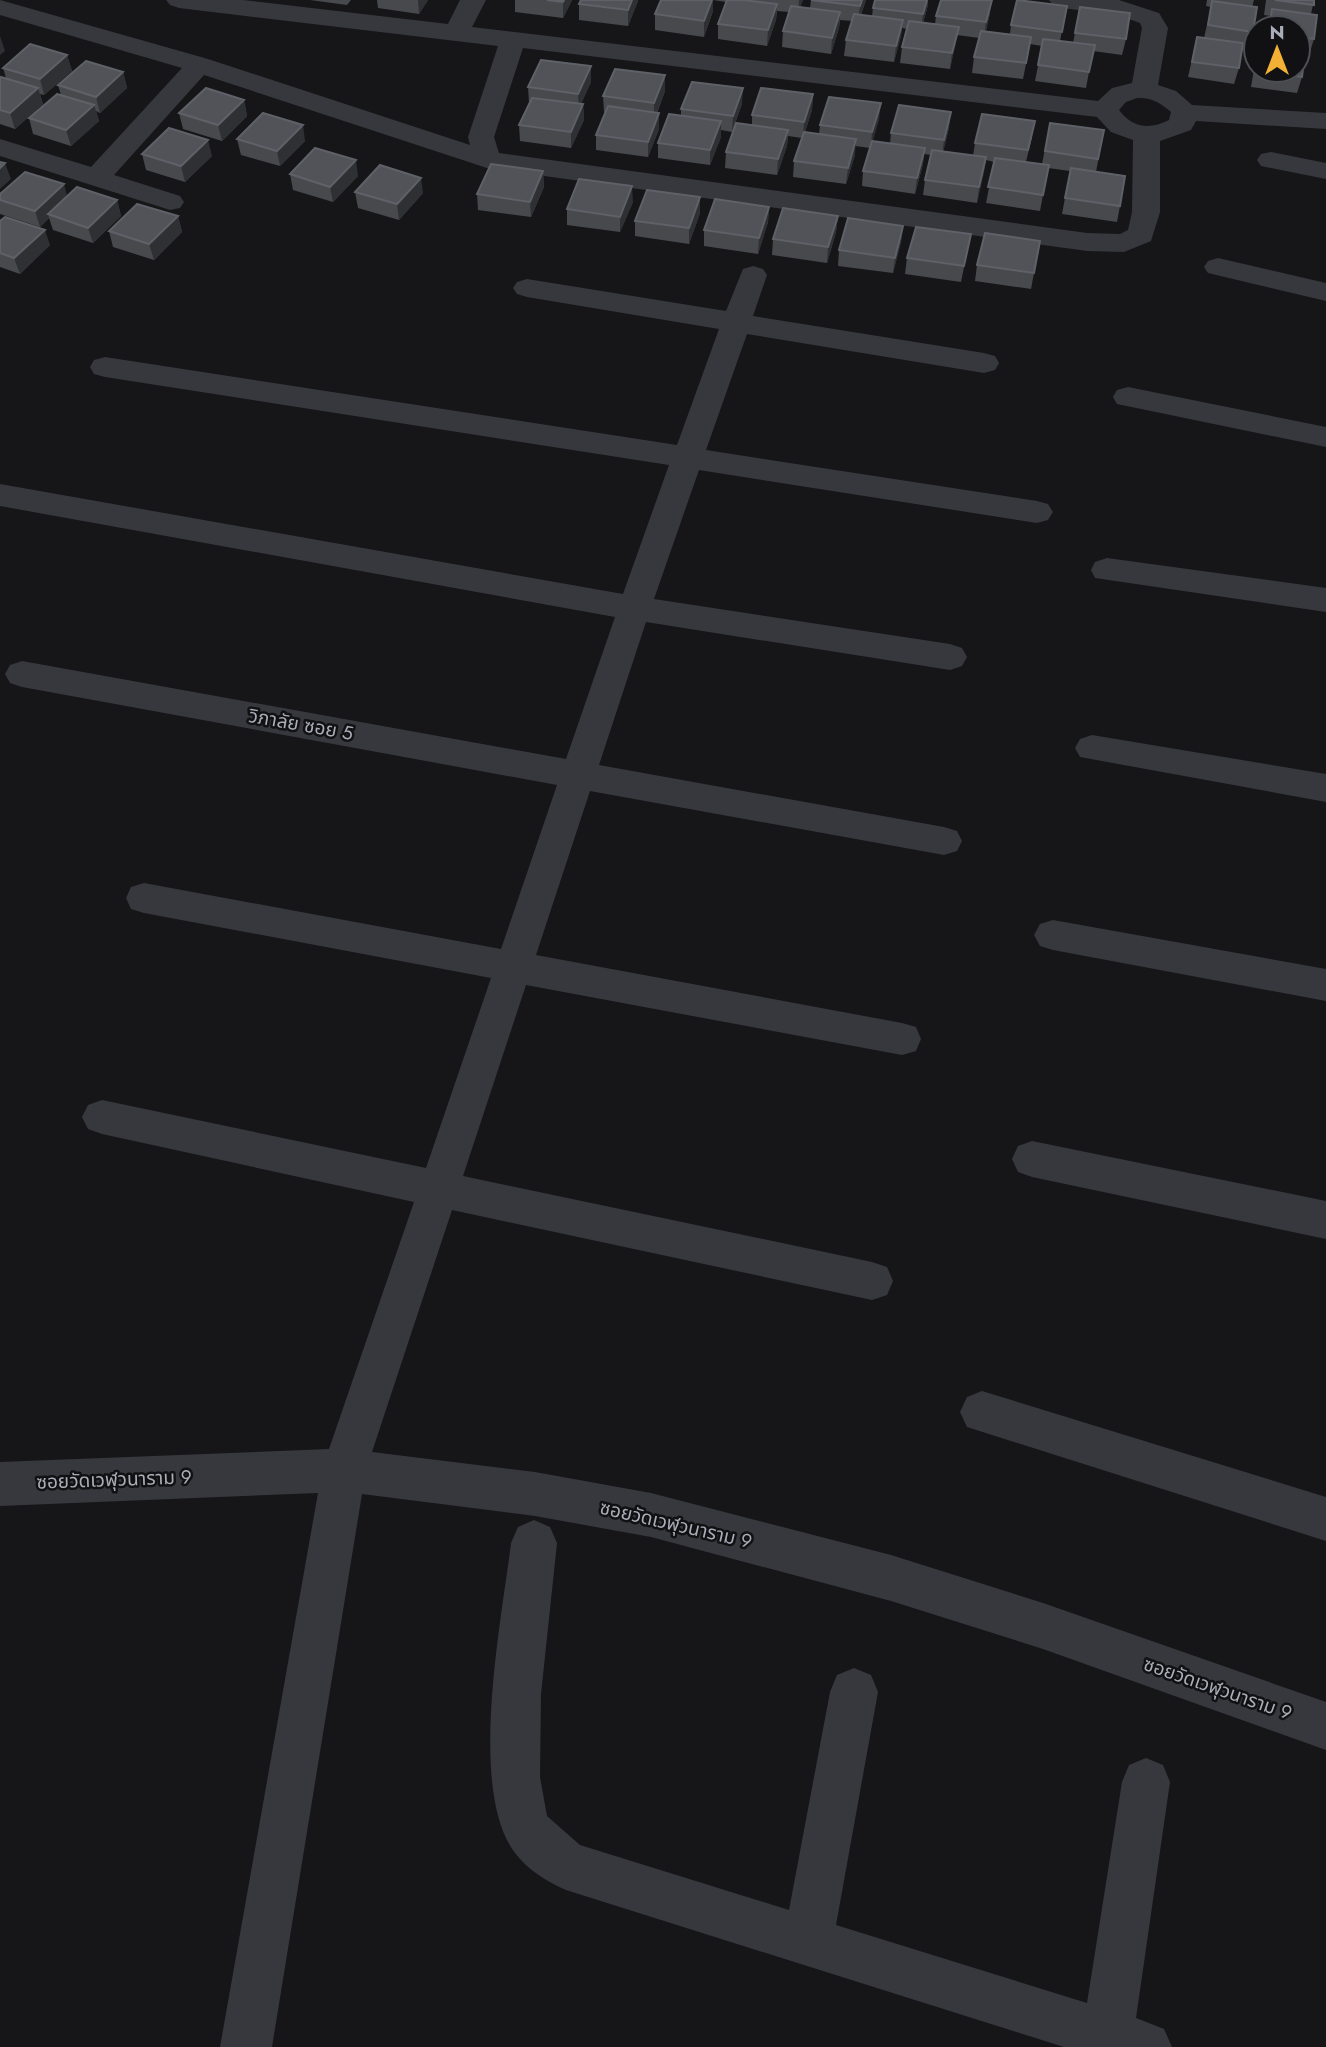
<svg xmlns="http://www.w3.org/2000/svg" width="1326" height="2047" font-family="Jost,'Noto Sans Thai',sans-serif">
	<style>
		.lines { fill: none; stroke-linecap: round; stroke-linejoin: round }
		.minor { fill: #37383d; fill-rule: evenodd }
		.wall { fill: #47494d }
		.shaded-wall { fill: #2f3033 }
		.building { fill: #525359; stroke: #5f6168; stroke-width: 2 }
		.labels { text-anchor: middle; stroke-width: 5; stroke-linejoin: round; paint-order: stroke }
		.street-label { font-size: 19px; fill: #a8adb8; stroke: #111113 }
	</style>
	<rect width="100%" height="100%" fill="#161618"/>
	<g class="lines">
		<!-- minor -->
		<path class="minor" d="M0,0l208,59 262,86 -2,-8 30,-91 -319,-38 -9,-3 -4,-5h77l205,24 12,-24h26l-14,27 626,74 14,-13 20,-5 10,-55 -2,-5 -22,-8 -56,-7 -9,-3 -4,-5h70l40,13 9,15 -10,57 18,6 16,14 134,8v16l-130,-8 -5,9 -31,11v71l-9,29 -27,11 -37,-1 -600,-83 -283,-93 -90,100 66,21 4,6 -4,6 -10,2 -170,-54v-17l91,28 91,-99 -182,-53zM523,48l574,69 14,15 22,8 -1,72 -4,18 -8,4 -33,-1 -588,-80 -5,-16zM1137,98c14,-1 24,5 34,14l-2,8c-19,10 -37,8 -50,-10l7,-8z
			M1271,152l55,11v16l-65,-13 -4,-6 4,-6z
			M1218,258l108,25v18l-118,-28 -4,-6 4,-6z
			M753,266l10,3 4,6 -14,41 231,37 11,3 4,7 -4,7 -11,3 -237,-39 -41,116 331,51 11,3 5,8 -5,8 -11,3 -338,-53 -45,129 296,45 12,4 5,9 -5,9 -12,4 -304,-48 -47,143 345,62 13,4 5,10 -5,10 -13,4 -354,-64 -54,164 366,68 14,4 5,12 -5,12 -14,4 -376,-70 -63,191 409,86 15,5 6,14 -6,14 -15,5 -420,-90 -80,242 163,20 116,21 240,62 152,48 283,99v48l-283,-101 -152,-48 -240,-64 -116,-21 -173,-22 -90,553h-52l98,-554 -318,13v-44l329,-13 85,-247 -312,-68 -14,-5 -6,-12 6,-12 14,-5 324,68 65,-190 -347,-65 -13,-4 -5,-11 5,-11 13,-4 357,66 56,-164 -535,-98 -12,-4 -5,-9 5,-9 12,-4 544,98 49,-142 -615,-111v-22l623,110 46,-129 -564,-88 -11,-3 -4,-7 4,-7 11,-3 572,88 42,-116 -192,-32 -10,-3 -4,-6 4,-6 10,-3 199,32 17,-42z
			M1128,387l198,40v20l-209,-43 -4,-7 4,-7z
			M1107,558l219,30v24l-231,-34 -4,-8 4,-8z
			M1092,735l234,39v28l-246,-45 -5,-9 5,-9z
			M1053,920l273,49v32l-273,-51 -13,-4 -6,-11 6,-11z
			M1032,1141l294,60v38l-294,-62 -14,-5 -6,-13 6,-13z
			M982,1391l344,106v44l-359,-114 -7,-15 7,-15z
			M534,1520l16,7 7,16 -16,151 -1,83 7,39 33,29 209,65 41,-218 7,-17 17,-7 17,7 7,17 -42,233 251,78 35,-221 7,-17 17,-7 17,7 7,17 -34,236 28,11 8,18h-108l-498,-157c-19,-8 -39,-21 -51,-37 -48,-63 -13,-234 -4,-310l7,-16z"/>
	</g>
	<!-- wall -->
	<path class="wall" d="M310,0h41l-4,5z
		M377,0h51l-9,14 -41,-6z
		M515,0h57l-9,18 -48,-6z
		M661,0h142l-3,7 10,1 1,-8h55l-5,15 11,1 1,-8 55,-3 -5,18 12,1 1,-8 54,-3 -4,18 24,3 1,-9 56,-19 -7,35 13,2 7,-36 46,32 -4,16 -29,-4 -7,37 -51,-7 7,-35 -12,-2 -7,35 -51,-6 2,-16 5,-19 -22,-3 -7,34 -50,-6 2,-16 5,-18 -5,-1 -1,8 -7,26 -50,-6 2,-16 6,-19 -12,-1 -1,8 -8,26 -49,-7 1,-16 6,-19 -12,-1 -1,9 -9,26 -49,-7v-15l8,-22 -13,-2v11l-9,26 -49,-7v-16z
		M1207,0h47l-2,7 1,25 -4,16 -7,-1 -3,21 -5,16 -46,-7 9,-40 7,1 7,-31 -5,-1z
		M1266,0h48l-3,14 3,25 -5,16h-4l-3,22 -5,16 -46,-6 5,-30v13h42v-42h-31l3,-12 -6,-1z
		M638,1l-10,25 -49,-6v-16z
		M67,55l5,16 -28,24 -4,-1 3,10 -28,25 -15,-5v-46h6l-3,-10z
		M123,72l4,16 -27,25 -4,-2 3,10 -28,25 -38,-12 -4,-16 32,-23 -3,-10z
		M665,75v16l-8,22h2v16l-11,28 -52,-7v-15l9,-23h-1l-1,-16z
		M591,82l-10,22h2l1,16 -13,28 -51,-7 -1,-16 10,-22 -1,-16z
		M813,94l-1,16 -7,22 14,2 1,-9 59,-6 -7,22 18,3 1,-11 58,-5 -6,24 30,4 2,-13 57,-6 -6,25 16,2 8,-41 54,7 -8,42 24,34 -3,16 -55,-8 8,-43 -22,-3 -8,43 -54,-8 8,-41 -8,-2 -9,43 -54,-8 2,-15 6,-25 -7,-1 -1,10 -8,30 -53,-8 1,-15 7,-23 -15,-2v9l-9,29 -53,-7 1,-16 8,-23 -14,-2 -1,10 -10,29 -52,-7 1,-16 26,-27v-10z
		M244,100l3,16 -25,25 -39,-12 -4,-16z
		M742,104l-10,28 -11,-2v7l-11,28 -52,-7v-15l23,-27v-7z
		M237,139l68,2 -25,25 -39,-11z
		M142,154l70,2 -27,26 -39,-12z
		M543,171l1,16 -13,30 -53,-7 -1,-16z
		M290,174l68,2 -25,26 -40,-12z
		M355,192l68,1 -24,27 -41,-12z
		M0,194l117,6 4,16 -28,27 -40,-13 -4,-12 -9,9 -40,-13z
		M633,202l-13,30 -53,-7v-16z
		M769,207l-1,15 -10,32 -54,-8v-16z
		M700,213l-11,31 -54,-8v-15z
		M178,216l4,16 -28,28 -41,-13 -4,-16z
		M838,216l-2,16 -9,31 -55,-8 1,-16z
		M0,221l50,24 -30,29 -20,-7z
		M903,226l-2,16 -8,31 -55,-7 1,-16z
		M971,234l-10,48 -56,-8 2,-16z
		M1040,241l-9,48 -56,-8 2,-16z"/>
	<!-- shaded-wall -->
	<path class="shaded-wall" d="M418,0h10l-9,14z
		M564,0h8l-9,18v-16z
		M632,0h6v1l-10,25v-16z
		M712,0h1v11l-9,26v-16z
		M799,0h4l-5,14z
		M862,0h4l-8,22 2,-16z
		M927,0h1v5l-7,25 2,-16z
		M992,0l-2,13 -6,25 2,-16z
		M777,4l-1,16 -9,26 1,-16z
		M840,12l-1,16 -8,26 1,-16z
		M903,20l-2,16 -7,26 2,-16z
		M959,27l-3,16 -6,26 2,-16z
		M0,36l5,15 -5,4z
		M67,55l5,16 -28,24 -4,-16z
		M591,66v16l-12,27 -1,-15z
		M123,72l4,16 -27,25 -4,-16z
		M665,75v16l-11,28v-16z
		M38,88l5,16 -28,25 -5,-16z
		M743,88l-1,16 -10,28 1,-16z
		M813,94l-1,16 -9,28 1,-16z
		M244,100l3,16 -25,25 -4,-16z
		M881,103l-2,16 -8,29 1,-16z
		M583,104l1,16 -13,28v-16z
		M94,105l5,16 -28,25 -5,-16z
		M951,112l-2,16 -7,28 2,-16z
		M659,113v16l-11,28v-15z
		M721,121v16l-11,28v-15z
		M303,125l2,16 -25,25 -3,-15z
		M788,130l-1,16 -10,29 1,-16z
		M856,139l-1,16 -9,29 2,-16z
		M208,140l4,16 -27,26 -4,-16z
		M925,148l-2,16 -8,30 2,-16z
		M986,157l-2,16 -7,30 2,-16z
		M356,160l2,16 -25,26 -3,-15z
		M5,163l6,16 -11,10v-21z
		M543,171l1,16 -13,30 -1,-15z
		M421,178l2,15 -24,27 -2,-16z
		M64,184l4,16 -20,14 1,4 -9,9 -5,-16z
		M632,186l1,16 -13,30v-15z
		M700,197v16l-11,31v-16z
		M117,200l4,16 -28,27 -5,-15z
		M769,207l-1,15 -10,32 1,-16z
		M178,216l4,16 -28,28 -5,-16z
		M838,216l-2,16 -9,31 1,-16z
		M903,226l-2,16 -8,31 2,-15z
		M45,230l5,15 -30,29 -6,-16z"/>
	<!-- building -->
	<path class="building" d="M547,0h17l-1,2z
		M581,0h51l-4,10 -49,-6z
		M661,0h51l-8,21 -49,-7z
		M727,0h16l34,4 -9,26 -50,-6z
		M811,0h51l-2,6z
		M875,0h52l-4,14 -50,-6z
		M941,0h51l-6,22 -50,-6z
		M1017,0l50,6 -5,26 -51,-7z
		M1275,0h39v5z
		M1212,1l45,6 -4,25 -45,-7z
		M791,6l49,6 -8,26 -49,-7z
		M1080,7l50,6 -4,26 -51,-6z
		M1272,9l45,6 -3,24 -16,-2v-9h-29z
		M854,14l49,6 -7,26 -50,-6z
		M909,21l50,6 -7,26 -50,-6z
		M981,31l50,6 -5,26 -52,-6z
		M1197,37l46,6 -4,25 -47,-6z
		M1043,39l52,6 -6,27 -51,-7z
		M30,44l37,11 -27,24 -37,-11z
		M1298,51l7,1 -3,25 -47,-6 1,-5v4h42z
		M541,60l50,6 -13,28 -50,-7z
		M86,61l37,11 -27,25 -38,-12z
		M615,69l50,6 -11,28 -51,-7z
		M1,77l37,11 -28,25 -10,-3v-32z
		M692,82l51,6 -10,28 -52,-7z
		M206,88l38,12 -26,25 -39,-12z
		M761,88l52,6 -9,28 -52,-7z
		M57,94l37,11 -28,25 -37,-12z
		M829,97l52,6 -9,29 -52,-7z
		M532,98l51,6 -12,28 -52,-7z
		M899,105l52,7 -7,28 -53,-7z
		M608,106l51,7 -11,29 -52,-7z
		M263,113l40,12 -26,26 -40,-12z
		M669,114l52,7 -11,29 -52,-7z
		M982,114l53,7 -7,29 -53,-7z
		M736,123l52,7 -10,29 -52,-7z
		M1050,123l54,7 -6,29 -53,-8z
		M169,128l39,12 -27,26 -39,-12z
		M804,132l52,7 -8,29 -54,-7z
		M872,141l53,7 -8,30 -54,-7z
		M315,148l41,12 -26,27 -40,-13z
		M932,150l54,7 -7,30 -54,-7z
		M995,158l54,7 -6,30 -55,-8z
		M0,162l5,1 -5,5z
		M491,164l52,7 -13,31 -53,-8z
		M380,165l41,13 -24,26 -42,-12z
		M1071,168l54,8 -5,30 -55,-8z
		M25,172l39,12 -29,27 -35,-11v-6z
		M579,179l53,7 -12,31 -53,-8z
		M77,187l40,13 -29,28 -40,-14z
		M647,190l53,7 -11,31 -54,-7z
		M715,199l54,8 -10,31 -55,-8z
		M137,204l41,12 -29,28 -40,-13z
		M783,208l55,8 -10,31 -55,-8z
		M5,217l40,13 -31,28 -14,-5v-32z
		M848,218l55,8 -8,32 -56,-8z
		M916,227l55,7 -7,32 -57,-8z
		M985,233l55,8 -6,32 -57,-8z"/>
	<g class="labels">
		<!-- street labels -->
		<g class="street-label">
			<text transform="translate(301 724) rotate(10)" y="7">วิภาลัย ซอย 5</text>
			<text transform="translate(114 1479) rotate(-2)" y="7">ซอยวัดเวฬุวนาราม 9</text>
			<text transform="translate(676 1524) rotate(13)" y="7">ซอยวัดเวฬุวนาราม 9</text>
			<text transform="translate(1218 1688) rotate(19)" y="7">ซอยวัดเวฬุวนาราม 9</text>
		</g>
	</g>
	<!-- north arrow -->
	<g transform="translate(1277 49)"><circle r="33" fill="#111113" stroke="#4d4f55" stroke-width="2"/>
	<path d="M0-5L12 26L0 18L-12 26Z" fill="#f2b134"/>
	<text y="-10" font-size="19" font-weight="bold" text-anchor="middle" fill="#a8adb8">N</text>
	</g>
</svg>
